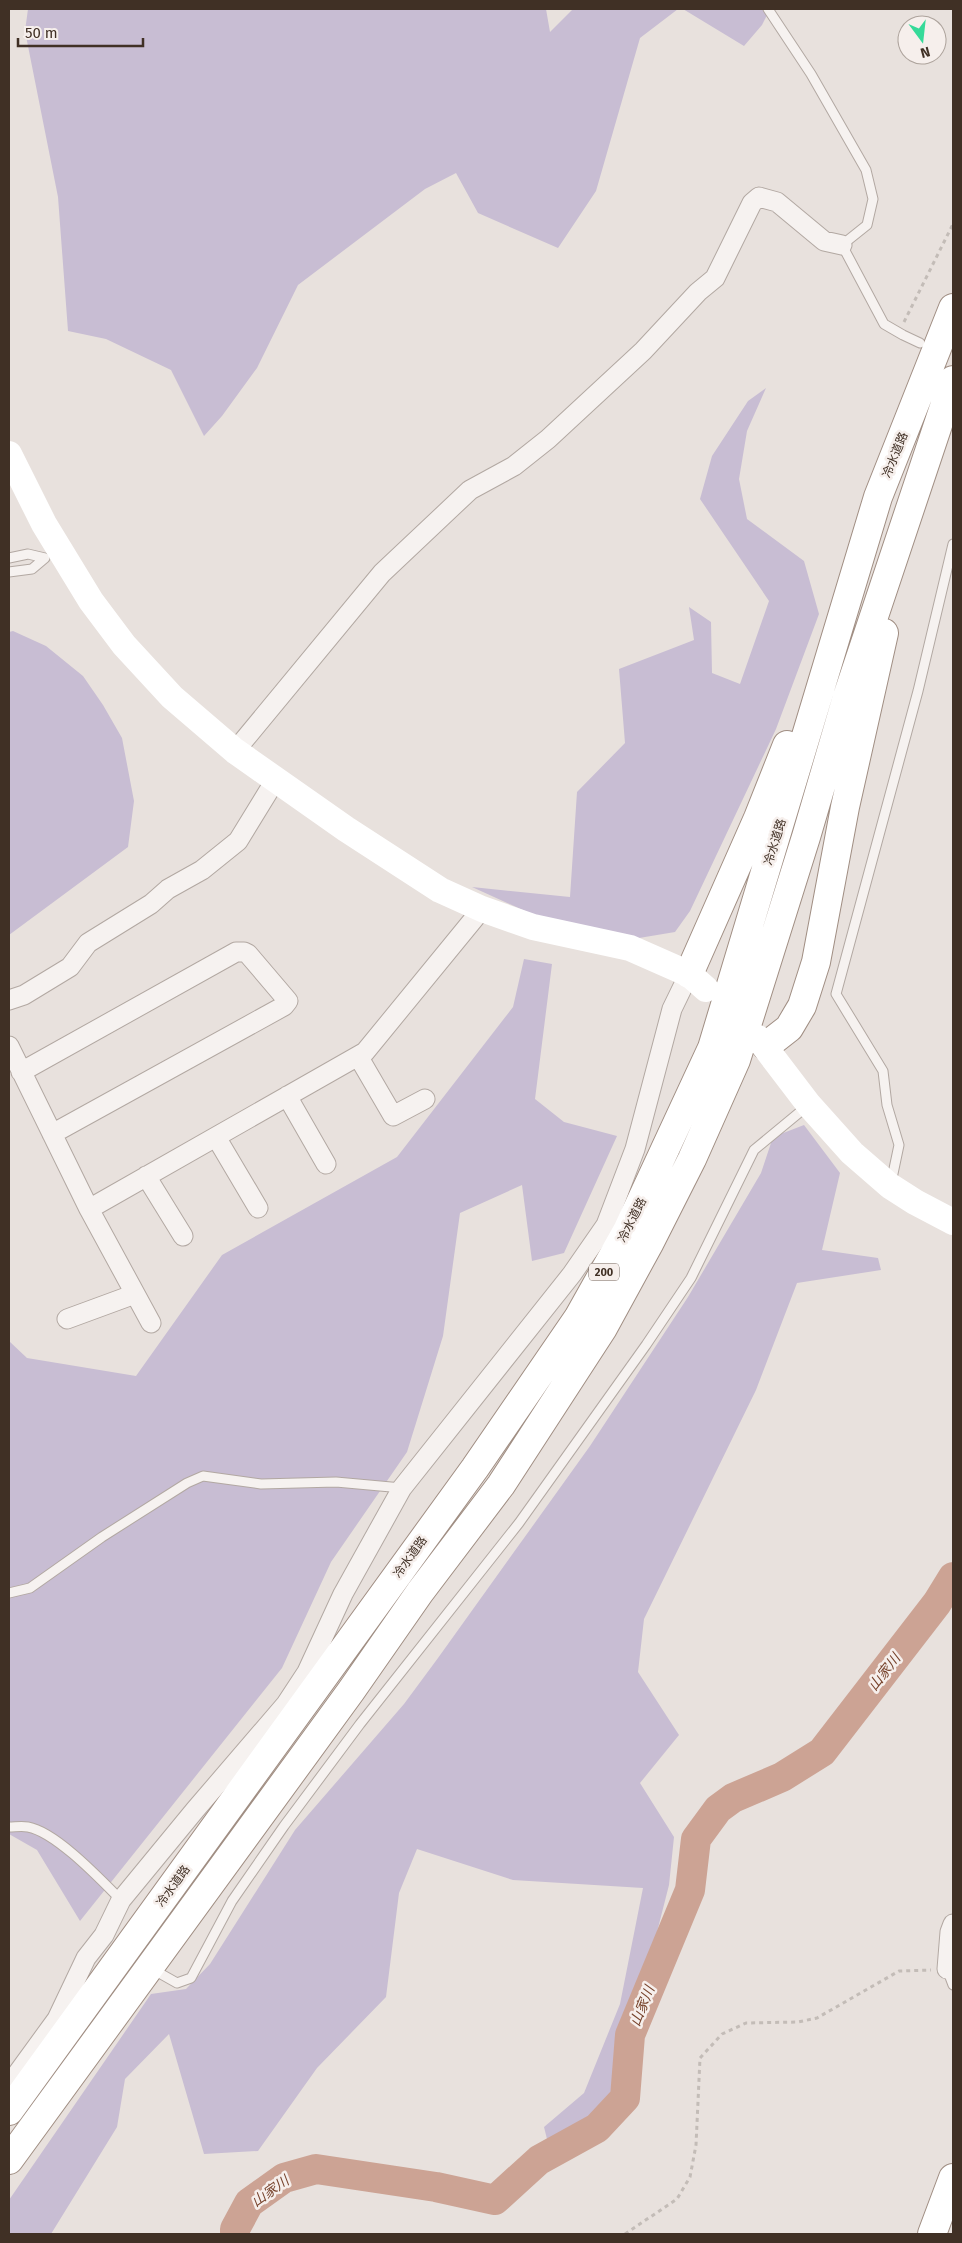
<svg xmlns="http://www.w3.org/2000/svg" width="962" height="2243" font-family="'Fira Sans','Noto Sans JP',sans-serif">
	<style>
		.green { fill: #c8bdd3 }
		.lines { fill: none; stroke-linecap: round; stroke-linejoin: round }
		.river { stroke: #cca394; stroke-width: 30 }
		.lane-casing { stroke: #b2a8a2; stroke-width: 11 }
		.street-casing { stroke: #b2a8a2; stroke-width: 21 }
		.highway-casing { stroke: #a08e83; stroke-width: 30 }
		.path { stroke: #c3bcb7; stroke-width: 3; stroke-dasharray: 4 4; stroke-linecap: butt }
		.lane { stroke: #f6f2f0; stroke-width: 9 }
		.street { stroke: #f6f2f0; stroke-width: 19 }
		.secondary { stroke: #fff; stroke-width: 26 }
		.highway { stroke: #fff; stroke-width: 28 }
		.labels { text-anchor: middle; stroke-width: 5; stroke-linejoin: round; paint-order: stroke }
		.shield { fill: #f6efec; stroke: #776961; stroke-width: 1 }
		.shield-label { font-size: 11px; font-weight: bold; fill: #403025 }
		.street-label { font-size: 12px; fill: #403025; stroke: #f6efec }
		.water-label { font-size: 14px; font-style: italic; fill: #77432c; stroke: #f6efec }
	</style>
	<rect width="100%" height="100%" fill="#e8e1dd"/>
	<!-- green -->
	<path class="green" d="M28,9h518l4,23 23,-23h105l-38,29 -44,153 -38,57 -80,-35 -22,-40 -31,16 -127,96 -41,83 -35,48 -18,20 -33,-66 -65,-31 -38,-8 -10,-134 -33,-166z
		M683,9h87l-8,16 -18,21z
		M766,388l-19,43 -8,48 8,40 57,42 15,53 -43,115 -86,182 -15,21 -42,7 -77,-14 -84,-38 98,10 7,-105 48,-49 -6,-74 75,-29 -5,-33 22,15 1,51 28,11 29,-83 -69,-102 12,-43 36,-55z
		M13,631l33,15 37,30 20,29 19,33 12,63 -6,46 -119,88v-303z
		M524,959l28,5 -17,135 29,23 53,14 -53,117 -32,8 -10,-76 -62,28 -17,123 -36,116 -76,110 -49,106 -202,253 -43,-71 -28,-16v-493l18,17 109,18 86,-121 175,-98 116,-150z
		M804,1125l36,48 -18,77 56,8 3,12 -84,13 -41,107 -112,229 -6,53 41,63 -39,48 34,54 -5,48 -25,98 -23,60 -3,52 -28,28 -42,20 -4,-16 40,-34 36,-89 23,-116 -130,-8 -96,-31 -18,44 -13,104 -69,71 -59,83 -54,3 -35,-120 -44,45 -8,48 -66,107h-42v-34l142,-206 35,-5 24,-25 85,-134 109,-126 34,-46 152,-212 98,-149 73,-124 12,-36z"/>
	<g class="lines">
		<!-- river -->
		<path class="river" d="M235,2234v-5l14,-26 35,-25 32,-9 120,18 59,13 44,-40 58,-32 28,-30 5,-63 60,-145 6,-51 22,-30 15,-11 49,-21 40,-25 115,-149 16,-26"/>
		<!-- lane casing -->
		<g class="lane-casing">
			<path id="lane" d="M768,9l43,65 55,96 7,29 -6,26 -25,20 42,79 19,11 17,8
				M9,558l19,-4 17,4
				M9,572l23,-3 13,-11
				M891,1183l8,-38 -12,-40 -4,-34 -47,-77 82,-303 35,-147
				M9,1593l21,-5 72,-51 85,-54 16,-7 58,8 75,-2 66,6
				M9,1827c6,0 13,-1 19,0 28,5 73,53 93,73
				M947,1969l6,16
				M161,1974l16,9 14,-5 41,-77 52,-75 76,-102 159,-201 127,-178 45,-67 63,-128 52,-43"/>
		</g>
		<!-- street casing -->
		<g class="street-casing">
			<path id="street" d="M235,751l147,-178 88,-83 44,-24 34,-27 95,-88 55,-59 17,-14 37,-75 7,-6 18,5 47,39 18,4
				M9,1000l15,-5 46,-28 18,-24 63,-39 17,-15 34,-19 36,-29 38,-62
				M9,1046l80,163 62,114
				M358,1056l35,60 32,-17
				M21,1072l215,-120h8l4,2 40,47 -4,5 -232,128
				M287,1096l39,68
				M216,1137l42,71
				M146,1176l37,60
				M89,1209l276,-157 117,-143
				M67,1319l68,-25
				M947,1969l3,-37 3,-8
				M9,2085l48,-66 29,-61 18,-23 17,-35 74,-90 91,-106 21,-32 36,-78 59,-106 170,-214 34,-49 29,-76 37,-140 17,-35"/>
		</g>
		<!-- highway casing -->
		<g class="highway-casing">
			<path id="highway" d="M689,974l69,-156 29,-73
				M766,1046l23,-18 13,-22 14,-44 29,-155 39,-174
				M9,2111l466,-643 103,-150 50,-89 84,-181 166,-551 75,-189
				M9,2160l342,-469 69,-99 81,-107 102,-157 47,-86 42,-83 44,-99 70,-223 41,-140 106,-317
				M932,2234l21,-56"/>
		</g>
		<!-- path -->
		<path class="path" d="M904,322l49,-98
			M625,2234l52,-35 13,-22 6,-32 4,-87 22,-24 24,-11 52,-1 19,-4 82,-47 32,-1"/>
		<!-- lane -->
		<use href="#lane" class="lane"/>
		<!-- street -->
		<use href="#street" class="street"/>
		<!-- secondary -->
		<path class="secondary" d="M9,454l35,70 47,77 33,44 48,52 63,54 111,78 94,61 42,19 51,18 97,21 59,26 17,15
			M758,1038l51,67 43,48 38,33 25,16 38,20"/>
		<!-- highway -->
		<use href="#highway" class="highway"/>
	</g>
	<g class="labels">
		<!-- shield labels -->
		<rect class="shield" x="589" y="1263.5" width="30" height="17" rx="4"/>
		<g class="shield-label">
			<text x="604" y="1276">200</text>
		</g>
		<!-- street labels -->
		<g class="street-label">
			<text transform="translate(895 455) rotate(-68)" y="4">冷水道路</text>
			<text transform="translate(775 842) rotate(-73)" y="4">冷水道路</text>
			<text transform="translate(632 1220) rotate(-63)" y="4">冷水道路</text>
			<text transform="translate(410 1557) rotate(-54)" y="4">冷水道路</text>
			<text transform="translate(173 1886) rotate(-54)" y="4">冷水道路</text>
		</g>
		<!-- water labels -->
		<g class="water-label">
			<text transform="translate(884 1672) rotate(-52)" y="5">山家川</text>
			<text transform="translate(642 2006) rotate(-68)" y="5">山家川</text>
			<text transform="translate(270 2191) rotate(-35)" y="5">山家川</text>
		</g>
	</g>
	<!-- border -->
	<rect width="962" height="2243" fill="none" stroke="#403025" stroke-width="20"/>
	<!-- north arrow -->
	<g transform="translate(922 40) rotate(165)"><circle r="24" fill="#f6efec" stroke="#ada39c"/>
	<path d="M0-4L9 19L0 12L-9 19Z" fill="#35da99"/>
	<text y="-8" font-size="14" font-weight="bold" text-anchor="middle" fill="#403025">N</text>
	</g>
	<!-- scale -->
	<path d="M18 38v8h125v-8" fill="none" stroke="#403025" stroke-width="2.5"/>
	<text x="25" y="38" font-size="15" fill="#403025" stroke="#f6efec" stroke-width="4" paint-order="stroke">50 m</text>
</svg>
